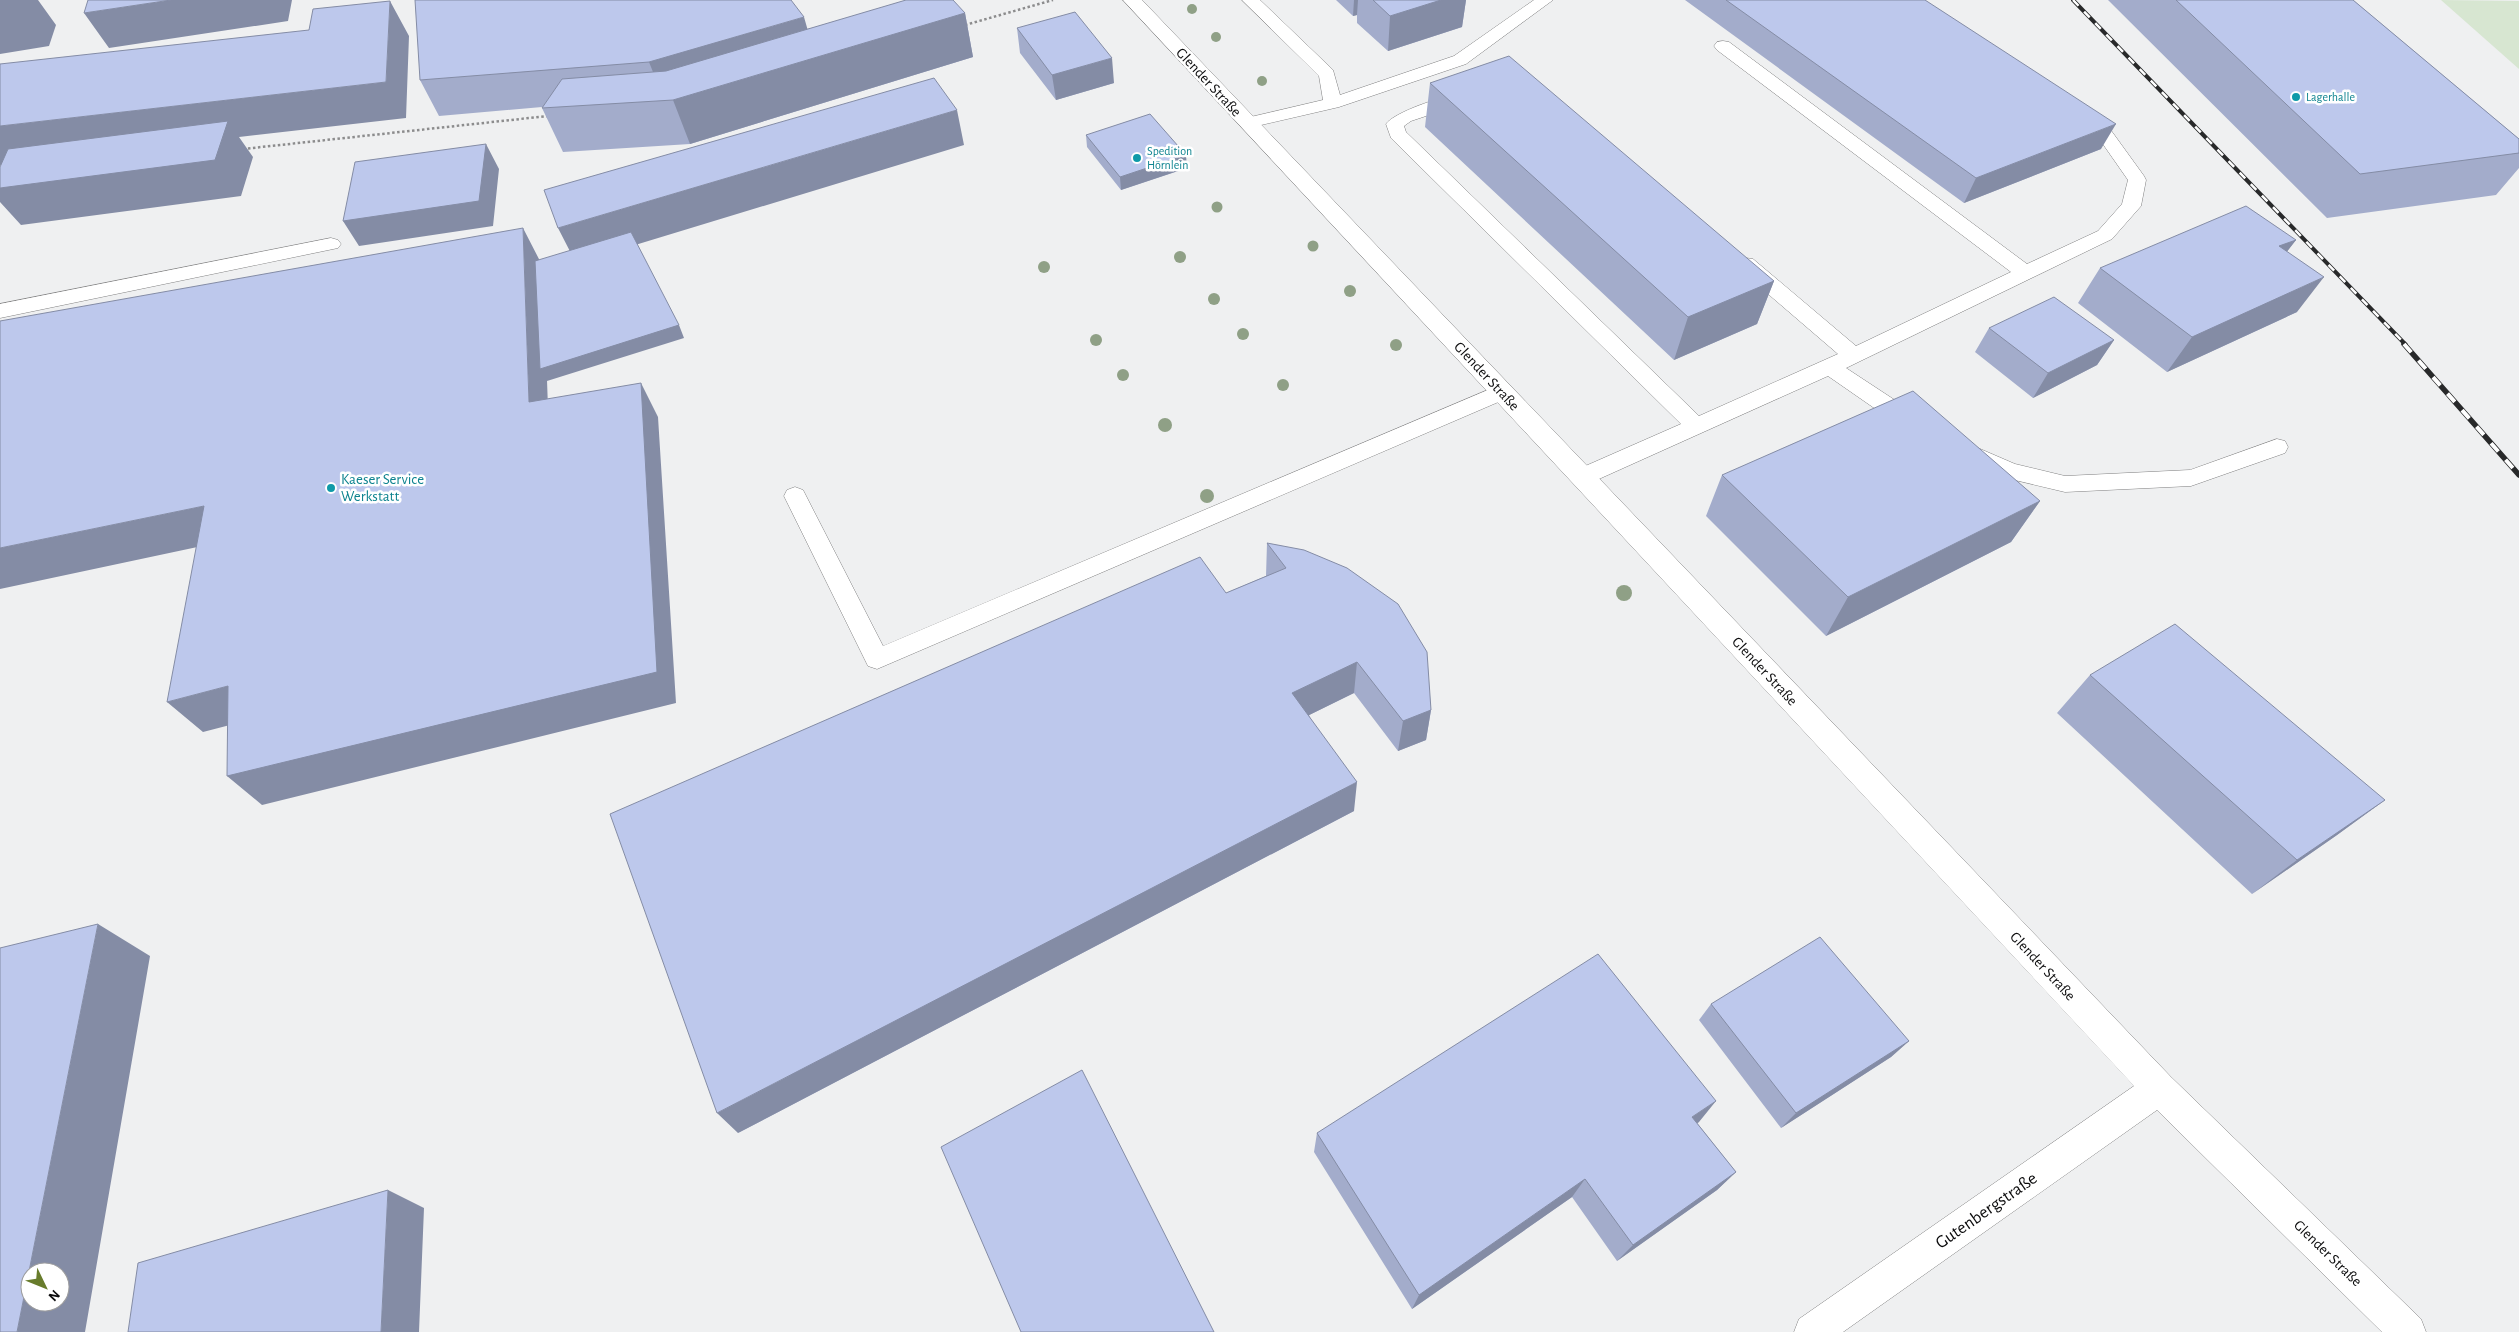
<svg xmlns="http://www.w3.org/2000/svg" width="2519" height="1332" font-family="'Alegreya Sans',sans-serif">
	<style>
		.green { fill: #d7e6d1 }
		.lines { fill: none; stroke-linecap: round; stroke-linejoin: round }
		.service-casing { stroke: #808081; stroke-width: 1 }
		.minor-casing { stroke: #808081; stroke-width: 1 }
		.path { stroke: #8c8c8d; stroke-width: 2.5; stroke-dasharray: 2.5 2.5; stroke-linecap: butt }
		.service { fill: #fff; fill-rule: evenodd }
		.minor { fill: #fff; fill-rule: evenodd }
		.rail-far1-casing { stroke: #28292a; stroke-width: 4 }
		.rail-casing { stroke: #28292a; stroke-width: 5.5 }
		.rail-far1 { stroke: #fff; stroke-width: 2.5; stroke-dasharray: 8; stroke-linecap: butt }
		.rail { stroke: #fff; stroke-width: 4; stroke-dasharray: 11; stroke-linecap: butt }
		.tree { fill: #8fa086 }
		.wall { fill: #a3accb }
		.shaded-wall { fill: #848ca5; fill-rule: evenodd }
		.building { fill: #bdc8ec; stroke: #848ca5 }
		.culture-dot { fill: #0f9aa8; stroke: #fff; stroke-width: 2 }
		.labels { text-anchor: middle; stroke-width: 5; stroke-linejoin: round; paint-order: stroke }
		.far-culture-label { font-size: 12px; fill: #0d838f; stroke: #fff; text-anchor: start }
		.street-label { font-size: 15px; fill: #0b0b0c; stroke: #fff }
		.culture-label { font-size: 15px; fill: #0d838f; stroke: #fff; text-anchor: start }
		.near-street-label { font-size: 18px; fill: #0b0b0c; stroke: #fff }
	</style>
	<rect width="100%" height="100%" fill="#eff0f1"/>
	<!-- green -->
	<path class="green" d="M2441,0l78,1v68z"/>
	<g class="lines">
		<!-- service casing -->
		<g class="service-casing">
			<path id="service" d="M1242,0h18l73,70 7,25 114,-39 80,-56h19l-87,64 -127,43 -91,21 -6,-1 -3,-4 3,-4 81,-19 -4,-24z
				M1723,41l6,1 298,222 71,-33 24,-27 6,-24 -30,-43 -24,-22 3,-4h12l21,18 34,47 2,4 -5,26 -29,33 -266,129 73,48 3,6 -3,6 -8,2 -8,-2 -75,-52 -238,107 -8,2 -8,-2 -3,-6 3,-6 107,-47 -290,-286 -5,-14c8,-12 65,-32 79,-29l3,4 -3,4 -54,18 -7,5 2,6 293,284 139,-62 -99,-85 -3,-5 3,-5 7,-1 7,1 103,87 155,-74 -294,-222 -3,-4 3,-4z
				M331,238l7,2 3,4 -3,4 -338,70v-14z
				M1502,384l8,3 3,5 -3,5 -633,272 -9,-3 -84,-170 3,-6 8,-3 8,3 80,156z
				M2277,439l8,2 3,6 -3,6 -94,33 -126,6 -63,-15 -39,-18 -3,-6 3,-6 8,-2 44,19 50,12 125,-6z"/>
		</g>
		<!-- minor casing -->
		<g class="minor-casing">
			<path id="minor" d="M1123,0h19l1029,1077 250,242 5,13h-44l-225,-222 -314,222h-49l5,-13 335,-233z"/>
		</g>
		<!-- path -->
		<path class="path" d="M965,25l88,-25
			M243,149l305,-33"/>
		<!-- service -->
		<use href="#service" class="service"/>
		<!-- minor -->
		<use href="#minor" class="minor"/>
		<!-- rail-far1 casing -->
		<g class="rail-far1-casing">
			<path id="rail-far1" d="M2073,0l333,345"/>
		</g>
		<!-- rail casing -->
		<g class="rail-casing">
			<path id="rail" d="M2404,344l115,131"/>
		</g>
		<!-- rail-far1 -->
		<use href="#rail-far1" class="rail-far1"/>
		<!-- rail -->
		<use href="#rail" class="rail"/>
	</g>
	<!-- trees -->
	<g class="tree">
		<circle cx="1192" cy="9" r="5"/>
		<circle cx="1216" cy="37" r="5"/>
		<circle cx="1262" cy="81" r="5"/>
		<circle cx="1217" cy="207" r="5.5"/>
		<circle cx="1313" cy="246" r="5.5"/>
		<circle cx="1180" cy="257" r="6"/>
		<circle cx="1044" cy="267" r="6"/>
		<circle cx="1350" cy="291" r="6"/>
		<circle cx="1214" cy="299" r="6"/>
		<circle cx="1243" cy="334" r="6"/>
		<circle cx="1096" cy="340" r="6"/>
		<circle cx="1396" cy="345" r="6"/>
		<circle cx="1123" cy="375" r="6"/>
		<circle cx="1283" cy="385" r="6"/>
		<circle cx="1165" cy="425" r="7"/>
		<circle cx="1207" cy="496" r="7"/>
		<circle cx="1624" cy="593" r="8"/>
	</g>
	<!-- wall -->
	<path class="wall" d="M1336,0h130l-4,27 -74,24 -31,-28v-8l-4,1z
		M1685,0h240l176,149 -137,54z
		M2108,0h245l166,139v29l-23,27 -169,23z
		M965,13l8,44 -283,87 -127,8 -21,-44v-1l-103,9 -19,-36 387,-51z
		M1017,28l97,55 -58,17 -36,-47z
		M1430,83l344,198 -17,43 -83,36 -249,-233z
		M1086,135l101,33 -66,22 -34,-43z
		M2296,240l-9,11 10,61 -130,60 -89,-69 22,-35z
		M1989,328l125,12 -17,25 -64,33 -58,-46z
		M1722,475l318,26 -29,41 -185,94 -120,-120z
		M1267,543l164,167 -5,30 -28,11 -44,-58 -45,22 45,96 -616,322 488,-540 40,-17z
		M2090,675l295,125 -48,35 -85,59 -195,-181z
		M1711,1004l198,37 -18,16 -110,71 -82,-108z
		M1699,1122l-2,1 39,49 -19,18 -100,71 -45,-64 -160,112 -98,-157 3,-19z"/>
	<!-- shaded-wall -->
	<path class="shaded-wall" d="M0,0h38l18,25 -7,21 -49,8z
		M171,0h121l-4,21 -179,27 -25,-35z
		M1354,0h4l-1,15 -4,1z
		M1441,0h25l-4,27 -74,24 2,-35z
		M390,1l19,35 -3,82 -167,19 14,20 -12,39 -220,29 -21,-23v-14l222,-49 -222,26v-39l386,-44z
		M965,13l8,44 -283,87 -17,-44z
		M804,17l10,35 -151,45 -14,-35z
		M1112,58l2,25 -58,17 -4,-25z
		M957,110l7,35 -388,118 -18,-35z
		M2116,124l-15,25 -137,54 12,-25z
		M486,144l13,25 -6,57 -134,20 -16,-25z
		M1186,155l1,13 -66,22 -1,-13z
		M523,228l18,35 138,62 5,13 -137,43v-1l2,57 -20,-35z
		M2296,240l-27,35 10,-29z
		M2324,277l-27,35 -130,60 25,-35z
		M1774,281l-17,43 -83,36 14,-43z
		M2114,340l-17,25 -64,33 15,-25z
		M641,383l17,34 18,286 -414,102 -35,-29z
		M2040,501l-29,41 -185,94 22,-39z
		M204,506l31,33 -235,50v-41z
		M1357,662l-3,31 -63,31 1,-31z
		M228,686l33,31 -58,15 -36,-30z
		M1431,710l-5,30 -28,11 5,-30z
		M1357,782l-3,29 -616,322 -21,-20z
		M2385,800l-48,35 -85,59 45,-34z
		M98,924l52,32 -65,376h-68zM30,1272h30v30h-30z
		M1909,1041l-18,16 -110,71 15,-15z
		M1716,1101l-17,21 -24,16 17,-21z
		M1736,1172l-19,18 -100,71 16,-16z
		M1585,1179l-13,18 -160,112 7,-14z
		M388,1190l36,18 -5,124h-38z"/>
	<!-- building -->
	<path class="building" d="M88,0h83l-87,13z
		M415,0h376l13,17 -155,45 -229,18z
		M906,0h47l12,13 -292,87 -131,8 20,-29 104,-8z
		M1373,0h68l-51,16z
		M1726,0h199l191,124 -140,54z
		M2176,0h177l166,139v14l-159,21z
		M390,1l-4,81 -386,44v-62l309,-34 4,-21z
		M1075,12l37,46 -60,17 -35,-47z
		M1509,56l265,225 -86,36 -258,-234z
		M934,78l23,32 -399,118 -14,-38z
		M1150,114l36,41 -66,22 -34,-42z
		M228,121l-13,39 -215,28v-21l8,-18z
		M486,144l-7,57 -136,20 12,-59z
		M2246,206l50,34 -17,6 45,31 -132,60 -92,-69z
		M523,228l6,174 112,-19 16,289 -430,104 1,-90 -61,16 37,-196 -204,42v-227z
		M631,232l48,93 -139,44 -5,-108z
		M2054,297l60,43 -66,33 -59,-45z
		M1913,391l127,110 -192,96 -126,-122z
		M1267,543l37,7 43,18 51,36 29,48 4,58 -28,11 -46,-59 -65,31 65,89 -640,331 -107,-299 590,-257 26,36 60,-25z
		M2175,624l210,176 -88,60 -207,-185z
		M98,924l-81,408h-17v-384z
		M1820,937l89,104 -113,72 -85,-109z
		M1598,954l118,147 -24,16 44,55 -103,73 -48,-66 -166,116 -102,-162z
		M1082,1070l132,262h-193l-80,-185z
		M388,1190l-7,142h-253l10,-69z"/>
	<!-- markers -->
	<g class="culture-dot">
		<circle cx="2296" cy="97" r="5"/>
		<circle cx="1137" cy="158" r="5"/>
		<circle cx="331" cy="488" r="5"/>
	</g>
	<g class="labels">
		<!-- far-culture labels -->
		<g class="far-culture-label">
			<text x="2306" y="101">Lagerhalle</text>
			<text x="1147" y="155">Spedition<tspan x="1147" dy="14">Hörnlein</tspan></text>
		</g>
		<!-- street labels -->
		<g class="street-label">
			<text transform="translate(1209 82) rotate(47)" y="5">Glender Straße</text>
			<text transform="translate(1487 376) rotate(47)" y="5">Glender Straße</text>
			<text transform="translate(1765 671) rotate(47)" y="5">Glender Straße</text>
			<text transform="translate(2043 966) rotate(47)" y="5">Glender Straße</text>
			<text transform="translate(2328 1253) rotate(44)" y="5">Glender Straße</text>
		</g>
		<!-- culture labels -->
		<g class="culture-label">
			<text x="341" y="484">Kaeser Service<tspan x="341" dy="17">Werkstatt</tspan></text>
		</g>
		<!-- near-street labels -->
		<g class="near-street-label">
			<text transform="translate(1986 1210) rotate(-35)" y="6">Gutenbergstraße</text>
		</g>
	</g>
	<!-- north arrow -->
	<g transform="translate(45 1287) rotate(133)"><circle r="24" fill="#ffffff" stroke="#9d9d9e"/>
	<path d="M0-4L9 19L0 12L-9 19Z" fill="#687c2c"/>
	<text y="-8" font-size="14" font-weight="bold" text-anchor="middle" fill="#0b0b0c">N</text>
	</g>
</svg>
